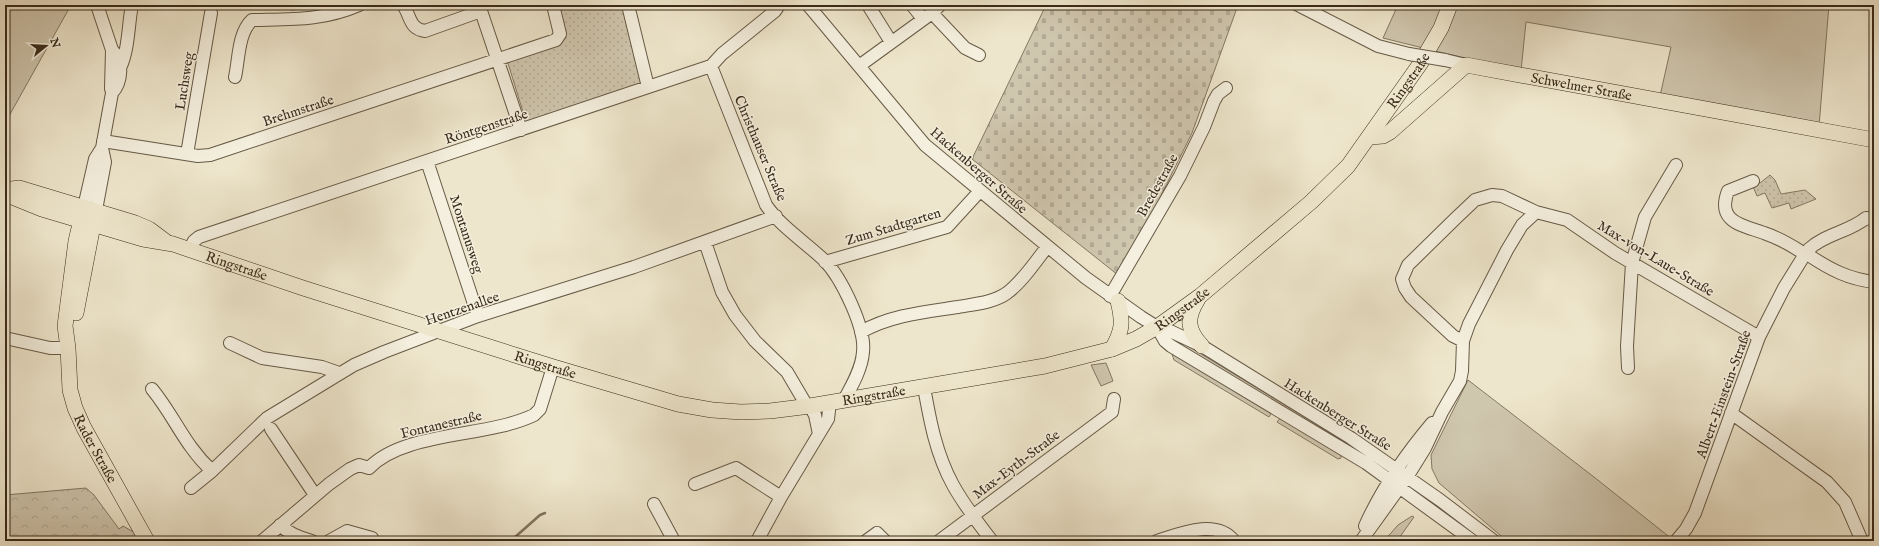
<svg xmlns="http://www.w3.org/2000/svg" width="1879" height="546" font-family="'IM FELL English',serif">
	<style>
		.green { fill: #cfc6ae; stroke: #847864 }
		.forest { fill: url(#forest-crowns); stroke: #847864 }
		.cemetery { fill: url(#cemetery-stones); stroke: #847864 }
		.park { fill: url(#park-dots); stroke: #847864 }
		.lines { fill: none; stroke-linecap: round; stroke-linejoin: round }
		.stream { stroke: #817560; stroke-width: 2.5 }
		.minor-casing { stroke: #675a46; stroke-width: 14 }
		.major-casing { stroke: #3a2b1a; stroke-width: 16 }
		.minor { stroke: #f4efde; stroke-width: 12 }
		.major { stroke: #eee6cc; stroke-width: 15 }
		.minor-bridge-casing { stroke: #675a46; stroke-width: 14; stroke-linecap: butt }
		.minor-bridge { stroke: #f4efde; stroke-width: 12 }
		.labels { text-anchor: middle; stroke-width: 3; stroke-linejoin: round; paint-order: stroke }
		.street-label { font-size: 14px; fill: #3a2b1a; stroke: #f4efde }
	</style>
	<defs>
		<pattern id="forest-crowns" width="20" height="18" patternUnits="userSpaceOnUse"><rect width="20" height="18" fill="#cfc6ae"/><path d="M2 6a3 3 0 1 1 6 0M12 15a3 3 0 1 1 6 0" fill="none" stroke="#b2aa95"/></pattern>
		<pattern id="cemetery-stones" width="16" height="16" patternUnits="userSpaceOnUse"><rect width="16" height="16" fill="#cfc6ae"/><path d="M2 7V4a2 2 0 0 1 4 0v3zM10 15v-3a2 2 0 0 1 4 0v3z" fill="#b2aa95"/></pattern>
		<pattern id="park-dots" width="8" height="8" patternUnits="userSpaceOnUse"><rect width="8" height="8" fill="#cfc6ae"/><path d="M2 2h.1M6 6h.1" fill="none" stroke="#b2aa95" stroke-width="1.8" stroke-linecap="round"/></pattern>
	</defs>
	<rect width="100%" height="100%" fill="#eee6cc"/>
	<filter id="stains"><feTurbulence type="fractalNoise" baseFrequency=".005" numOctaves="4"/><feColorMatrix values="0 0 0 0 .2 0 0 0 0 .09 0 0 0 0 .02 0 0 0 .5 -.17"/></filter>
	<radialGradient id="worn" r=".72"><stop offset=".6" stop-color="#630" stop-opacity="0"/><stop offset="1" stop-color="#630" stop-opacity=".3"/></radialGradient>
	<!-- green -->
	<path class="green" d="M5,5h66l-62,111 -4,2z
		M1393,5h52l-18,44 -44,-11 14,-31z
		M1454,5h375l-10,121 -159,-30 11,-49 -145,-25 -5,49 -90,-21z
		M1178,340l204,124 -1,2 -206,-122z
		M1172,354l100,58 -3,5 -95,-57z
		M1106,363l7,18 -12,5 -10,-21z
		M1468,380l126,97 78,62 -3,2h-162l-68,-58 -7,-14 -1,-14z
		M1281,417l60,38v3l-3,1 -61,-37z
		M1412,516l2,1 -17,24h-13l14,-16z"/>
	<!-- forest -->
	<path class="forest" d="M86,488l8,7 25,34 4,-3 16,9 3,6h-137v-46z"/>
	<!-- cemetery -->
	<path class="cemetery" d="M249,5h80l-36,5z
		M1046,5h192l-46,128 -44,89 -30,53 -146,-116z"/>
	<!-- park -->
	<path class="park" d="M555,5h70l19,79 -117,41 -20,-65 50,-15z
		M1770,175l5,5 6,14 24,-4 11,9 -25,10 -2,-6 -17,5 -7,-15 -8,3 -5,-12 8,-1z"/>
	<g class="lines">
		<!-- stream -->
		<path class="stream" d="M505,541l9,-3 26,-23 5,-2"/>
		<!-- minor casing -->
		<g class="minor-casing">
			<path id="minor" d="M97,5l15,45 -1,39
				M403,5c8,11 6,24 22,26l56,-20
				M479,5l42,125
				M628,5l20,82
				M808,5l117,140 161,133 55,39 16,10 13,4 32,15 149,92 89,62 54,41
				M868,5l23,37
				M912,5l11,14
				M1298,5l80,41 31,8
				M932,13l33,35 14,7
				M1445,60l21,5
				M711,66l55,139c14,21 39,37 58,55 17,17 42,68 39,92 -1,16 -11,34 -19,48
				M859,66l73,-53 8,-8
				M120,68c9,-19 8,-43 12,-63
				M235,77c4,-18 3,-44 17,-57 39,-1 70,1 107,-15
				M103,141l95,15 12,-1 346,-115 4,-6 -7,-29
				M187,154l24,-141
				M427,161l51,155
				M1753,181l-25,10c-12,31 14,34 36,42 12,4 25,11 36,18
				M84,207l11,-48 7,-11 10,-55c10,-11 12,-32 0,-43
				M96,210l9,-48 -3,-14
				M705,242l17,50 13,23 20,26 32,31 20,34
				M1809,249c16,-15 40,-17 57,-31l8,1
				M189,250l5,-9 5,-4 512,-171 11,-12 53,-43 4,-6
				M1810,256c21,14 39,23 64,26
				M825,262l122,-35 32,-35
				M1110,296l70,-120 24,-49 10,-26 4,-7 8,-6
				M1157,327l8,14 6,5 195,117 107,78
				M861,332c30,-17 64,-20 97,-25 16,-3 35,-4 49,-14 16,-12 28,-31 40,-46
				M5,338l45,10h18
				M1463,341l-10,-5 -42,-39 -6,-9 -3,-9 6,-14 48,-47 19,-18 17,-5 10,1 34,16 31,8 48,33 144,84
				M230,343l32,15 60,9 17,6
				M1628,368l-1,-22 5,-83 13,-46 31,-52
				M924,387c6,34 12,67 29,98 11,20 25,38 39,56
				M152,389c23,28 32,56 60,82
				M810,406l5,9 4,19
				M1731,413l96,69 18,20 17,39
				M271,429l44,66
				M695,484l41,-16 45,29
				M191,488l21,-17 55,-53 87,-53 30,-13 94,-36 156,-49 142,-51
				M654,504l20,37
				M280,525c9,9 20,13 32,16
				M1365,526c17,-38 40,-71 67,-103
				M262,541l67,-57 21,-15 9,-4 10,3c36,-37 117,-30 165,-53l6,-6 13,-42
				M329,541l18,-10 25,7
				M757,541l24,-44 47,-78 2,-17
				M866,541l11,-8 8,8
				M939,541l173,-129 2,-13
				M1157,541c22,-7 59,-23 77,0
				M1361,541l46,-64 18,-29 17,-36 18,-31 2,-10 1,-30 6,-17 38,-74 15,-25 14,-13
				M1676,541l10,-12 9,-16 64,-176 25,-49 18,-29
				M1873,541h1"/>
		</g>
		<!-- major casing -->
		<g class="major-casing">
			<g id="major">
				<path id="s1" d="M1370,137l13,-1 7,-4 76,-67 408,75"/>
				<path d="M5,190l14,-2 116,35 14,6 16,12"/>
				<path id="s2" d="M5,194l37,15 101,30 30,5 130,44 250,79 125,37 34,6 29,2 29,-1 40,-5 235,-40 67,-17 24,-10 21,-12 43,-31 111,-94 37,-36 72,-102 21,-36 9,-23"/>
				<path id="s3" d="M84,207l-8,34 -11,85 3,22 2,42 5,18 9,20 63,113"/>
				<path d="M1198,299c-12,19 -11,31 4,47"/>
				<path d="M76,313l19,-98"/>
				<path d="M1112,349c11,-19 11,-27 6,-48"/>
			</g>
		</g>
		<!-- minor -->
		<use href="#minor" class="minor"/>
		<!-- major -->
		<use href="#major" class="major"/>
		<!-- minor-bridge casing -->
		<g class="minor-bridge-casing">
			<path id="minor-bridge" d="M1409,54l36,6"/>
		</g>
		<!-- minor-bridge -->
		<use href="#minor-bridge" class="minor-bridge"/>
	</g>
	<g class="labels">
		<!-- street labels -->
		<g class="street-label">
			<text transform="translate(184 81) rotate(-81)" y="5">Luchsweg</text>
			<text dy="5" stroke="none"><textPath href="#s2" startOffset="1551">Ringstraße</textPath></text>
			<text dy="5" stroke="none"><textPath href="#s1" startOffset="240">Schwelmer Straße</textPath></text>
			<text transform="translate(298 110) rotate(-18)" y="5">Brehmstraße</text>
			<text transform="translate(486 126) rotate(-18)" y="5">Röntgenstraße</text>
			<text transform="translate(761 148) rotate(67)" y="5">Christhauser Straße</text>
			<text transform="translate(979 170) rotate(41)" y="5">Hackenberger Straße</text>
			<text transform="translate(1157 185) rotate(-61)" y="5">Bredestraße</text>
			<text transform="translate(893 226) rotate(-17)" y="5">Zum Stadtgarten</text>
			<text transform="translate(467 234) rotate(72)" y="5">Montanusweg</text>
			<text transform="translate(1656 258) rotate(31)" y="5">Max-von-Laue-Straße</text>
			<text dy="5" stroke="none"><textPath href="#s2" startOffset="243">Ringstraße</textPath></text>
			<text transform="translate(462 308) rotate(-19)" y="5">Hentzenallee</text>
			<text dy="5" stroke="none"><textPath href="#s2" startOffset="1227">Ringstraße</textPath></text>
			<text dy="5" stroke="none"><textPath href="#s2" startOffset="567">Ringstraße</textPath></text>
			<text transform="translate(1723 394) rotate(-70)" y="5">Albert-Einstein-Straße</text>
			<text dy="5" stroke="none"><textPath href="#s2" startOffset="903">Ringstraße</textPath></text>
			<text transform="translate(1338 414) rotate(32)" y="5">Hackenberger Straße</text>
			<text transform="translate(441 424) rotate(-13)" y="5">Fontanestraße</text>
			<text dy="5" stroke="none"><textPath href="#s3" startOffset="249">Rader Straße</textPath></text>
			<text transform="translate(1016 464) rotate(-37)" y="5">Max-Eyth-Straße</text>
		</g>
	</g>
	<!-- margin -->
	<rect width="1879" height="546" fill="none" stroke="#eee6cc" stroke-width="20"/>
	<rect x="6" y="6" width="1867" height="534" fill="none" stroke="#3a2b1a" stroke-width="2"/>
	<rect x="10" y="10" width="1859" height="526" fill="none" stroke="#3a2b1a"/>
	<!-- north arrow -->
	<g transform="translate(46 46) rotate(72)" stroke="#f4efde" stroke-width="3" paint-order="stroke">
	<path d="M0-3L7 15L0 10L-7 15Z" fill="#3a2b1a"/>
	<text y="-6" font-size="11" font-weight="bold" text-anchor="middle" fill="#3a2b1a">N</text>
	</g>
	<rect width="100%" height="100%" filter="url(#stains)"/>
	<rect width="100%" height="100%" fill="url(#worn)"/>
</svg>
